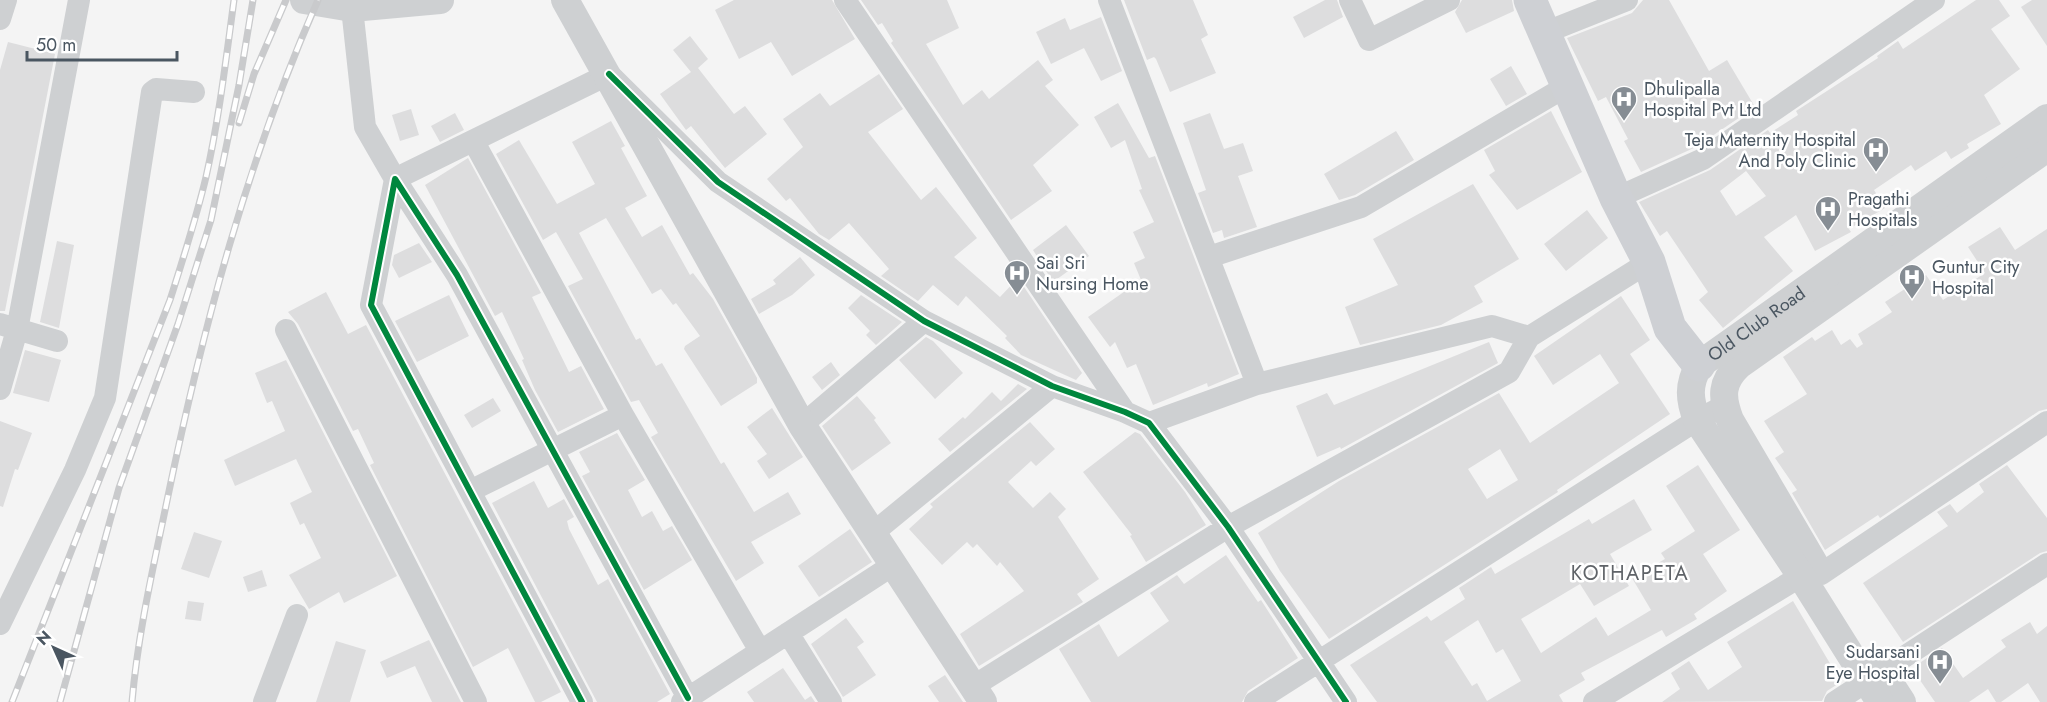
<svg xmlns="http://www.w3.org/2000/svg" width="2047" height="702" font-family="Jost,sans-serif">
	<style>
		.building { fill: #ddddde; fill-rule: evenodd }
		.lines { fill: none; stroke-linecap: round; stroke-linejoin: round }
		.minor { stroke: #ced0d2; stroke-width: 22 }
		.tertiary { stroke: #ced0d2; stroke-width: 28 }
		.secondary { stroke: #ced0d4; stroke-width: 33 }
		.rail-casing { stroke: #c9cacc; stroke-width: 7 }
		.rail { stroke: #fff; stroke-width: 4.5; stroke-dasharray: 14; stroke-linecap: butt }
		.cycleway-casing { stroke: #fff; stroke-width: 10 }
		.cycleway { stroke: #00873e; stroke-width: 6 }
		.labels { text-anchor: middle; stroke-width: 5; stroke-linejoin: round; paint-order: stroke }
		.poi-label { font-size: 18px; fill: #4a5661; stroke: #fff; text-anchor: start }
		.street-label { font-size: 18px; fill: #4a5661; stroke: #fff }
		.neighbourhood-label { font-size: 20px; letter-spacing: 1.5px; fill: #5f6368; stroke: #fff }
	</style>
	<rect width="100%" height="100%" fill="#f4f4f4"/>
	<!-- building -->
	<path class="building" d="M734,0h98l23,39 -63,37 -21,-34 -32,17 -24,-49z
		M861,0h86l12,28 -33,16 37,61 19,-15 7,9 49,-39 15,20 -8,6 34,39 -46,40 19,26 -41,29 -120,-177 2,-2 -11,-18 -4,2z
		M1124,0h69l15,35 -7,4 15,34 -46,19 -14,-33 -2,-2 -7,3z
		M1325,0h12l6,17 -39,21 -11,-21z
		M1462,0h50l2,11 -48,22 -11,-21z
		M1643,0h26l40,71 18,-11 28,47 -59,40 -55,25 -17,-31 4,-2 -22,-42 -8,4 -31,-63 65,-25z
		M1976,0h23l11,16 -19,13 29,40 -36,26 17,29 -34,20 2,4 -18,11 -5,-8 -31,20 -4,-6 -37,25 11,18 -36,21 2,3 -36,19 -19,-36 -32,22 29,34 -70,57 -24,-28 9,-8 -41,-61 -7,5 -21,-34 71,-32 58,-40 2,3 28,-18 -2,-4 82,-53 -1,-2 21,-15 5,8zM1746,171l20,25 -30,20 -16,-25z
		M2032,0h15v46l-26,-39z
		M1101,17l21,54 -21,10 -17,-33 -33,16 -15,-32 29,-14 5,12z
		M690,36l18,23 -10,9 36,46 11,-8 22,28 -42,34 -34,-42 -5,4 -26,-36 31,-22 -18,-22z
		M8,42l47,12 -50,257h-5v-241z
		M1511,66l16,28 -21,12 -16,-27z
		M879,74l24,35 -35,23 53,68 15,-13 41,51 -23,19 46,40 18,-19 64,95 -6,7 -55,-25 -16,-17 2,-2 -41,-40 -8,10 -25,-21 -15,16 -37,-25 8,-7 -40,-46 -20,17 -10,-6 -29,-36 -4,3 -19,-22 36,-32 -20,-28 37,-26 10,13z
		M1118,103l31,55 6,-2 84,218 -31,13 -1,-4 -54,22 -17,-41 -9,4 -12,-26 -5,5 -22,-30 53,-37 -7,-17 11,-5 -12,-26 21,-10 -15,-32 3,-1 -17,-49 -14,8 -17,-31z
		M411,109l8,26 -19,6 -8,-26z
		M1551,111l31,61 -65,38 -28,-35 6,-4 -11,-21z
		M455,113l9,17 -24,12 -9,-16z
		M1210,113l14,36 19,-6 10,28 -15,5 19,51 -33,11 -2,-8 -9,3 -15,-40 8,-3 -23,-67z
		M611,121l14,25 -4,2 26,48 -22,12 17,29 20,-12 28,50 3,-2 20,26 44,79v5l-36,23 -37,-57 1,-3 15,-10 -24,-33 -3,2 -12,-16 -9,5 -46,-76 -27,15 57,107 4,-2 16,28 6,-3 59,101 3,-2 30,50 34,-20 13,22 -50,28 13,21 -28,18 -85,-144 7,-4 -19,-33 -8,2 -63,-116 15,-7 -27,-47 -13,8 -47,-86 23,-14 38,64 38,-20 -23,-42z
		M1396,131l18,29 -59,35 -16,5 -15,-26z
		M468,158l73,135 -9,4 37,75 12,-6 23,43 -46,23 -23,-42 -13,-30 2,-1 -22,-47 -7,4 -70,-131z
		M1473,184l46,75 -45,27 9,16 -42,23 -81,20 -15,-38 53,-22 -25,-46z
		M1587,210l21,28 -42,33 -22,-27z
		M1066,225l23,31 -36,26 -20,-32z
		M2000,227l15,23 32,-21v180l-8,2 -159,107 -2,-3 -53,35 -33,-57 5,-3 -22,-32 9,-6 -20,-31 43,-27 -24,-37 29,-20 3,4 17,-11 9,15 9,-6 7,9 6,-4 -5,-10 34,-22 -7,-10 41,-27 17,25 42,-27 -17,-26z
		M57,241l17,4 -15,83 -19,-6z
		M419,243l13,19 -33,16 -7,-13 2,-10z
		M800,257l15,18 -23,20 -33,19 -8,-15 25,-15 -3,-4z
		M326,292l22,42 18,-9 195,367 -20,10h-6l-27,-54 -35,19 -103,-202 4,-2 -16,-34 -5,2 -55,-107 -10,-12z
		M449,295l20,41 -52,26 -22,-41z
		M861,295l41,27 -26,23 -10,-10 4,-4 -22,-23z
		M1621,296l29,44 -20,14 40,60 -113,76 1,2 -229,147 -49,-68 -22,-38 81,-52 160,-88 31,50 89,-60 -19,-29 -47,31 -19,-29zM1500,449l18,31 -31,19 -19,-30z
		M926,337l7,4 30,32 -28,26 -36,-39z
		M1489,342l9,21 -157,86 -1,-2 -23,10 -21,-51 31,-13 7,12z
		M25,350l36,10 -12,42 -36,-9z
		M286,360l111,216 -53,27 -5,-11 -30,17 -20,-34 32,-17 -17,-35 -4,2 -10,-22 22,-11 -16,-33 -61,27 -11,-26 61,-29 -13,-30 -5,2 -12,-30z
		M831,362l9,13 -18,15 -10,-13z
		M1018,384l9,5 -77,63 -12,-13 25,-22 2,2 27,-27 9,9z
		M857,396l19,22 -2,2 17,23 -39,28 -30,-45z
		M493,398l8,13 -29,17 -8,-13z
		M772,408l31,49 -34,22 -12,-18 10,-7 -20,-27z
		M0,421l32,12 -14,37 -3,-1 -12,38 -3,-1z
		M1030,422l25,27 -19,17 -5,-5 -23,21 25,26 17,-16 16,17 -8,8 41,62 -22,15 6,8 -104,64 -19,-32 64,-43 -24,-29 -3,4 -20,-22 -4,4 -6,-6 -25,23 -33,-36 24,-22 -3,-3z
		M1135,432l5,2 45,58 21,33 -60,37 -16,-26 2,-1 -49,-63z
		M617,433l28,47 -17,10 14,27 10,-6 11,20 9,-5 20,34 -48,30 -62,-114 8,-4 -11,-20z
		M1698,465l42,65 -37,24 24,37 -33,23 3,5 -31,18 -4,-7 -81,43 4,7 -26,15 4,7h-186l-27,-37 77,-49 4,5 34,-22 -6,-11 32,-21 4,7 94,-55 3,5 42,-25 18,31 -42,24 19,32 -35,20 -14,-22 -59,35 20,34 55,-36 12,19 43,-26 -19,-32 33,-19 -4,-6 34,-22 -29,-45zM1478,620l18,33 7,-4 18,32 -34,20 -10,-18 -5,3 -28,-44z
		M2007,465l40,53v33l-7,2 -137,89 -40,-59 85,-57 -11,-14 13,-8 7,9 27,-21 -5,-8z
		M534,481l14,27 16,-9 10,18 -7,4 2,8 29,56 10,-6 62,115 -13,8h-60l-105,-199z
		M850,529l22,33 -53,35 -21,-31z
		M194,532l28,9 -13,37 -28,-9z
		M1226,555l32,47 3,-2 37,58 -50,33 -6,11h-151l-32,-53 40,-25 19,33 51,-36 -19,-28 27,-18 7,9z
		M262,570l5,16 -19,6 -5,-15z
		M188,601l16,2 -3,18 -16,-2z
		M1793,601l48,81 -14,9 -5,10 -160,1 18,-13 -9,-16 18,-12 19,29 34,-23 -15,-25z
		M846,618l18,24 -7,5 19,28 -33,22 -32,-53z
		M2030,622l7,12 10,-8v76h-7l-12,-19 -27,19h-5l-8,-13 -19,13h-34l-22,-32 6,-3 -1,-3 24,-16 21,30 43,-31 -5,-7z
		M429,640l32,62h-29l-17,-36 -28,12 -7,-16z
		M336,641l30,9 -16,52h-34z
		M783,668l22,32 6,-4 4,6h-61l-7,-10z
		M945,675l18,27h-24l-11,-16z"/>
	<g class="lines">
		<!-- minor -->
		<path class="minor" d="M845,0l280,412
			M1109,0l148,384 -108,39
			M1350,0l19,40 80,-40
			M352,8l13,119 30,52 214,-105 109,108 206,139 128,65 73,26 24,11 79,104 118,175
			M0,19l6,-19
			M1544,33l83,-33
			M474,142l149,273
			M1616,198l87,-39 231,-159
			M1209,257l152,-50 206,-121
			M0,324l57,17
			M286,330l190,372
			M1257,384l235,-58 37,11
			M0,389l17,-59 62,-330
			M802,425l122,-104
			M470,491l153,-76 137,236
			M873,533l179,-147
			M1821,574l226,-152
			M0,624l75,-154 30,-72 47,-306 4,-3 38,3
			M788,633l43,69
			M972,687l256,-160 281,-155 20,-35 120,-75
			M264,702l33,-87
			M582,702l-211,-397 24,-126 62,96 231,423
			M682,702l211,-137
			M1255,702l442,-282 27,-14
			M1594,702l207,-126
			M1835,702l212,-138"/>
		<!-- tertiary -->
		<g class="tertiary">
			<path d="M304,0l48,8 88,-8"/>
			<path d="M565,0l237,425 181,277"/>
			<path d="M1818,570l-88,-150c-9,-23 -9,-38 9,-55l308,-217"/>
			<path d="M1878,665l24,37"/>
			<path id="s1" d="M1880,702l-79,-126 -104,-156c-8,-21 -9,-35 2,-55l348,-247"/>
		</g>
		<!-- secondary -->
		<path class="secondary" d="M1530,0l86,198 33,64 21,66 29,37"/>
		<!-- rail casing -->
		<g class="rail-casing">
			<path id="rail" d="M239,123l15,-49 32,-74
				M12,702l158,-402c13,-41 26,-81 36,-123 13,-58 20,-118 28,-177
				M60,702l59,-214 59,-164 33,-104 28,-135 14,-85
				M132,702c6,-70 22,-138 36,-206 35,-169 80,-338 150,-496"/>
		</g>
		<!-- rail -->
		<use href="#rail" class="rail"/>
		<!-- cycleway casing -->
		<g class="cycleway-casing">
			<path id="cycleway" d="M609,74l109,108 206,139 128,65 73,26 24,11 79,104 118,175
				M582,702l-211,-397 24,-126 62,96 231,423"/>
		</g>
		<!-- cycleway -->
		<use href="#cycleway" class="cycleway"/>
	</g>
	<!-- icons -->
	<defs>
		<g id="hospital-pin" transform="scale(1.35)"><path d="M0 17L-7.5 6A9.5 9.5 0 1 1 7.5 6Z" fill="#868d94" stroke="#fff"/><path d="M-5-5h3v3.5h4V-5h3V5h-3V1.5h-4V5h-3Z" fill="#fff"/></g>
	</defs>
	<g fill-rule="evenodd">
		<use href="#hospital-pin" x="1624" y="99"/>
		<use href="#hospital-pin" x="1876" y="150"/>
		<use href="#hospital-pin" x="1828" y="209"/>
		<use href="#hospital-pin" x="1017" y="273"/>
		<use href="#hospital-pin" x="1912" y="277"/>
		<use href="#hospital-pin" x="1940" y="662"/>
	</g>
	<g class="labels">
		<!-- poi labels -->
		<g class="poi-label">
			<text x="1644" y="95">Dhulipalla<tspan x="1644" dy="21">Hospital Pvt Ltd</tspan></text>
			<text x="1856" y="146" text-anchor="end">Teja Maternity Hospital<tspan x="1856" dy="21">And Poly Clinic</tspan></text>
			<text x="1848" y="205">Pragathi<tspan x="1848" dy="21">Hospitals</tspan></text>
			<text x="1036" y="269">Sai Sri<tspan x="1036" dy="21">Nursing Home</tspan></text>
			<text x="1932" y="273">Guntur City<tspan x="1932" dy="21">Hospital</tspan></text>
			<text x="1920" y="658" text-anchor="end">Sudarsani<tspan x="1920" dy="21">Eye Hospital</tspan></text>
		</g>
		<!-- street labels -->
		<g class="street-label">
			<text dy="6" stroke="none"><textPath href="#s1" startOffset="464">Old Club Road</textPath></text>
		</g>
		<!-- neighbourhood labels -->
		<g class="neighbourhood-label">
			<text x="1630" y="580">KOTHAPETA</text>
		</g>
	</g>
	<!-- north arrow -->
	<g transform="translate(54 648) rotate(315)" stroke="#ffffff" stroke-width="4.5" paint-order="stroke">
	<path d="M0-4.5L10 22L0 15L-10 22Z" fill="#4a5661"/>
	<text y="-9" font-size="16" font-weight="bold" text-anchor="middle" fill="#4a5661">N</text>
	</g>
	<!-- scale -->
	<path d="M27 51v9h150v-9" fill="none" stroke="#4a5661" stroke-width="3"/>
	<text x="36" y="51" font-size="18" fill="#4a5661" stroke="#ffffff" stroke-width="4.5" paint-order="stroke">50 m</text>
</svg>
